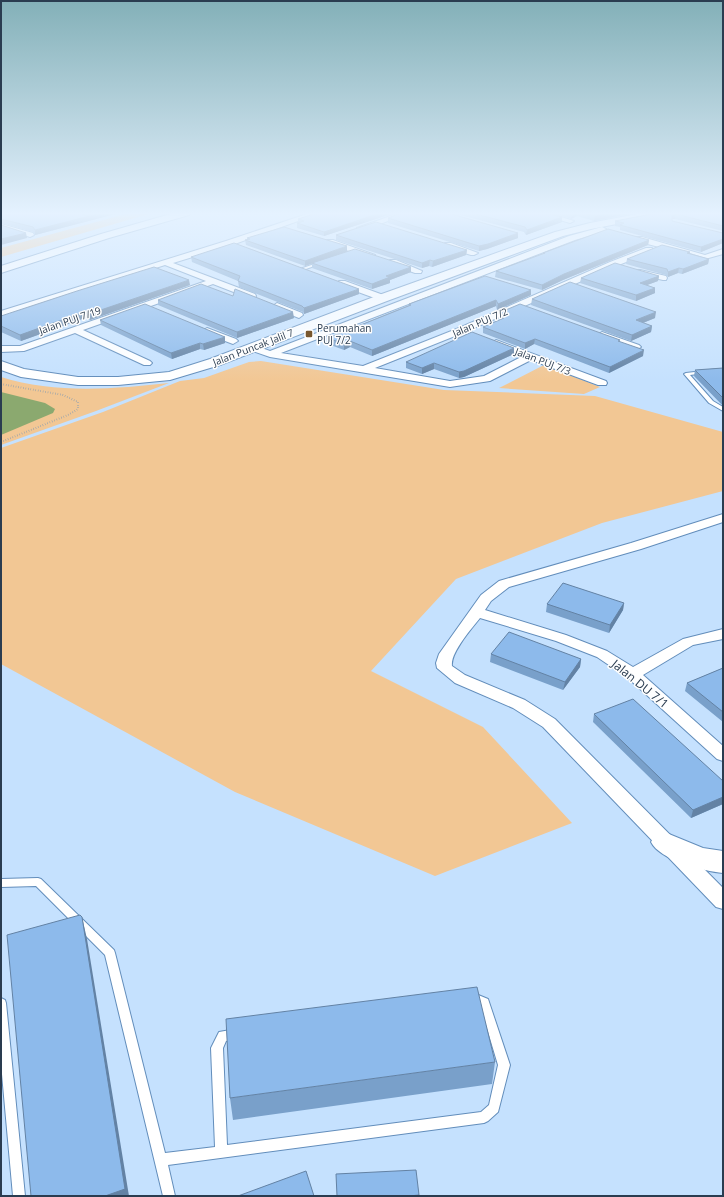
<svg xmlns="http://www.w3.org/2000/svg" width="724" height="1197" font-family="'Open Sans',sans-serif">
	<style>
		.green { fill: #f2c794 }
		.water { fill: #8ba96f }
		.lines { fill: none; stroke-linecap: round; stroke-linejoin: round }
		.lane-casing { stroke: #628dbb; stroke-width: 2 }
		.street-casing { stroke: #628dbb; stroke-width: 2 }
		.secondary-casing { stroke: #628dbb; stroke-width: 2 }
		.path { stroke: #829ab3; stroke-width: 2; stroke-dasharray: 0.5 2; stroke-linecap: butt }
		.lane { fill: #fff; fill-rule: evenodd }
		.street { fill: #fff; fill-rule: evenodd }
		.secondary { fill: #fff; fill-rule: evenodd }
		.wall { fill: #79a0ca }
		.shaded-wall { fill: #6382a4 }
		.building { fill: #8dbaeb; stroke: #6382a4 }
		.poi-dot { fill: #78572e; stroke: #fefefe; stroke-width: 1.5 }
		.labels { text-anchor: middle; stroke-width: 3; stroke-linejoin: round; paint-order: stroke }
		.far-street-label { font-size: 10px; fill: #2a3c50; stroke: #fefefe }
		.far-poi-label { font-size: 10px; fill: #2a3c50; stroke: #fefefe; text-anchor: start }
		.street-label { font-size: 12px; fill: #2a3c50; stroke: #fefefe }
	</style>
	<rect width="100%" height="100%" fill="#c5e1fe"/>
	<!-- green -->
	<path class="green" d="M129,213h23l-151,44v-9z
		M261,361l183,29 151,6 128,36v59l-121,32 -146,56 -85,92 112,56 89,96 -137,53 -200,-84 -234,-128v-216l102,-36 77,-31 24,-3 45,-16z
		M544,365l56,22 -16,7 -85,-6z
		M1,377c53,17 114,12 168,6l-73,28 -95,34z"/>
	<!-- water -->
	<path class="water" d="M1,392l44,11 10,6 -2,4 -52,22z"/>
	<g class="lines">
		<!-- lane casing -->
		<g class="lane-casing">
			<path id="lane" d="M320,262l3,1 -20,7 -3,-1z
				M703,371h2v2l-15,2 23,26 10,6v4l-14,-8 -25,-29 2,-1z
				M38,878l3,1 73,71 1,3 50,200 50,-6 -4,-99 8,-16 17,-3 4,1 1,4 -1,4 -14,3 -3,7 4,97 254,-33 8,-7 9,-40 -18,-60 -13,-5 -1,-3 1,-3 4,-2 17,7 22,66 -12,47 -10,9 -4,2 -316,42 7,31h-12l-58,-241 -69,-69 -35,1v-8z
				M1,998l4,2 1,3 19,193h-12l-12,-133z"/>
		</g>
		<!-- street casing -->
		<g class="street-casing">
			<path id="street" d="M310,213h10l-88,32 -59,18 82,31 1,2 -1,2h-6l-36,-14 -130,46 67,31 2,2 -2,2h-6l-69,-32 -51,18 -23,1v-6h19l186,-65 -41,-16 -164,52v-6l225,-70z
				M399,213h10l-45,17h-6l-1,-2z
				M536,213h12l26,8 -4,2z
				M1,224l32,9 1,2 -4,2 -29,-9z
				M602,227l4,2 -1,2 -30,9 -294,113 82,13 96,-38 151,-66 36,-14h6v4l-36,14 -151,66 -90,36 75,13 34,-5 39,-20 -30,-11 -2,-2 5,-3 110,41 1,2 -1,2h-8l-67,-25 -41,21 -40,6 -180,-30 -20,-7 -2,-2 5,-3 17,6 299,-115z
				M636,237h6l63,18 18,-6v5l-18,5 -69,-18z
				M327,240h6l42,15 -1,2h-6l-41,-13z
				M445,243h6l27,10 -4,2h-3l-26,-8z
				M390,260h6l26,11 -1,2h-6l-25,-9z
				M637,270h3l26,6 1,2 -1,2h-3l-26,-6z
				M339,281h6l41,15 1,2 -4,3 -3,-1 -41,-15 -1,-2z
				M277,303l25,10 1,2 -4,3 -25,-10 -1,-2z
				M207,328l29,11 2,2 -5,3 -29,-11 -2,-2z
				M602,332l37,13 2,2 -5,3 -37,-13 -2,-2z
				M723,514v8l-82,27 -132,38 -18,14 -6,9 81,25 41,16 26,16 50,-28 40,-10v10l-30,6 -50,30 80,71v15l-6,-2 -89,-81 -31,-21 -41,-16 -76,-23c-8,10 -30,35 -28,48l13,9 60,25 30,19 168,169v21l-7,-2 -173,-180 -30,-19 -58,-25 -18,-15 -1,-5 3,-9 42,-59 18,-14 132,-38z"/>
		</g>
		<!-- secondary casing -->
		<g class="secondary-casing">
			<path id="secondary" d="M174,213h16l-1,2 -80,23 -108,35v-7l100,-32z
				M642,213h21l-5,3 -67,13 -28,7 -176,65 -167,64 -50,15 -52,5h-40l-57,-8 -20,-7v-9l23,8 54,8h40l51,-5 41,-13 169,-64 176,-63 35,-9z
				M664,832l39,16 20,3v22c-20,-2 -63,-13 -72,-31l4,-7z"/>
		</g>
		<!-- path -->
		<path class="path" d="M1,384l62,11 15,7v7l-10,6 -67,27"/>
		<!-- lane -->
		<use href="#lane" class="lane"/>
		<!-- street -->
		<use href="#street" class="street"/>
		<!-- secondary -->
		<use href="#secondary" class="secondary"/>
	</g>
	<!-- wall -->
	<path class="wall" d="M1,213l86,3 3,-2 -3,-1h32l-84,22 -2,-3 -32,-9z
		M317,213h77l-70,23 -27,-8v-5l1,-1v-3z
		M453,213h94l15,4v5l-36,13 -2,-3z
		M553,213h81l-40,8 -17,-5 -6,3z
		M657,213h66v18l-48,-12h-3v2l51,12v10l-22,9 -81,-22v-3l-5,-1v-5z
		M388,218l130,20 -31,11 -8,2 -91,-28z
		M336,235l131,15 -1,5 -34,12 -3,-1 -7,2 -86,-28z
		M247,238l100,14 64,15v5l-21,8v3l-18,6 -60,-21v-5l-7,3 -59,-21 -1,-5 2,-1z
		M649,240l-1,5 -85,35 -21,10 -47,-13 1,-6 47,-17v-1z
		M690,252v1l19,6 -1,5 -26,10 -4,-1 -10,4 -2,-2 -40,-11 1,-5z
		M191,257l168,37 -55,20 -1,-2 -64,-25 -1,-6 -46,-19z
		M659,276l-1,5 -11,4 8,3v5l-19,8 -56,-18 1,-5z
		M190,285l-100,35 -5,-2 -64,23 -20,-9v-16z
		M531,290v5l-34,15 -1,-4 -124,50 -22,-9 -6,3 -16,-6v-6l81,-33v-1z
		M532,299l123,19 -12,5 9,3 -1,6 -20,9 -100,-36z
		M158,300l136,18 -57,20 -79,-33z
		M501,312l119,30 23,14 -34,17 -75,-29 -9,5 -42,-16v-6l18,-8z
		M100,320l125,23 -21,7 -4,-1 -28,10 -71,-34z
		M514,354l-50,23 -5,1 -25,-9 -12,5 -16,-6v-6z
		M723,368v38l-29,-30 1,-6z
		M624,603l-1,7 -14,23 -63,-21 1,-8z
		M491,654l90,5 -1,8 -17,23 -73,-28z
		M723,668v54l-38,-31 2,-8z
		M594,714l129,67v23l-32,14 -98,-96z
		M495,1062l-3,22 -259,36 -3,-22z"/>
	<!-- shaded-wall -->
	<path class="shaded-wall" d="M101,213h18l-84,22v-5z
		M380,213h14l-70,23v-4z
		M574,213h4l-1,3 -6,3 1,-5z
		M610,213h24l-40,8 1,-5z
		M672,214h4l-1,5h-4z
		M562,217v5l-36,13 1,-5z
		M26,233l1,5 -26,7v-6z
		M518,233v5l-31,11 -8,2v-5z
		M723,239v4l-22,9v-5z
		M649,240l-1,5 -85,35 -21,10v-5l22,-11z
		M347,246v6l-42,14v-5z
		M467,250l-1,5 -34,12 1,-6z
		M709,259l-1,5 -26,10 1,-5z
		M430,260l-1,6 -7,2v-5z
		M411,267v5l-21,8v3l-18,6v-5l14,-8z
		M679,268l-1,5 -10,4v-5z
		M659,276l-1,5 -19,7 1,-5z
		M189,280l1,5 -100,35 -1,-6z
		M655,288v5l-19,8v-6z
		M359,289v5l-55,20v-6z
		M531,290v5l-34,15 1,-6z
		M496,300v6l-124,50v-6z
		M84,312l1,6 -64,23 -1,-6z
		M293,312l1,6 -57,20v-6z
		M656,312l-1,6 -20,8 1,-6z
		M652,326l-1,6 -20,9 1,-6z
		M225,337v6l-21,7 -1,-6z
		M535,339l-1,5 -9,5v-6z
		M350,341v6l-6,3v-6z
		M200,343v6l-28,10 -1,-6z
		M514,348v6l-50,23 -5,1v-6z
		M644,350l-1,6 -34,17 1,-6z
		M434,363v6l-12,5v-6z
		M624,603l-1,7 -14,23 1,-8z
		M581,659l-1,8 -17,23 2,-8z
		M723,797v7l-32,14 2,-8z
		M82,917l5,22 42,257h-24z"/>
	<!-- building -->
	<path class="building" d="M1,213h79l7,3 5,-3h9l-66,17 -2,-3 -32,-8v-4h2l-2,-1z
		M317,213h63l-56,19 -27,-9 7,-2 -6,-2z
		M401,213h47l70,20 -30,11 -9,2 -91,-28z
		M472,213h75l15,4 -35,13 -2,-3z
		M583,213h27l-15,3z
		M657,213h66v13l-47,-12h-4v7l51,12v6l-22,8 -81,-22 4,-2 -9,-2z
		M376,222l91,28 -34,11 -3,-1 -8,3 -86,-28z
		M1,225l25,8 -25,6z
		M284,227l63,19 -42,15 -60,-21 5,-1 -3,-1z
		M608,229l41,11 -85,34 -22,11 -46,-14 49,-18h-2z
		M234,243l125,46 -55,19 -2,-2 -64,-25 2,-5 -49,-19z
		M662,245l28,7 -3,1 22,6 -26,10 -4,-1 -11,4 -1,-3 -40,-10z
		M355,249l56,18 -25,9 4,1 -18,7 -60,-21z
		M615,263l44,13 -19,7 15,5 -19,7 -55,-17z
		M154,267l35,13 -100,34 -5,-2 -64,23 -19,-9v-10l76,-25z
		M485,276l46,14 -33,14 -2,-4 -124,50 -22,-9 -6,3 -16,-6 83,-33 -2,-1z
		M570,282l86,30 -20,8 16,6 -20,9 -100,-36z
		M201,284l32,12 2,-7 58,23 -56,20 -79,-32z
		M145,304l80,33 -22,7 -3,-1 -29,10 -71,-33z
		M520,304l100,36 -2,1 26,9 -34,17 -75,-28 -10,4 -42,-16 21,-9 -3,-6z
		M472,332l42,16 -50,23 -5,1 -25,-9 -12,5 -16,-6z
		M723,368v30l-28,-28z
		M563,583l61,20 -14,22 -63,-21z
		M509,632l72,27 -16,23 -74,-28z
		M723,668v44l-36,-29z
		M633,699l90,82v16l-30,13 -99,-96z
		M80,915l2,2 43,272 -20,7h-74l-24,-261z
		M477,987l18,75 -265,36 -4,-79z
		M416,1170l3,25 -10,1h-72l-1,-22z
		M306,1171l8,25h-76z"/>
	<!-- sky -->
	<linearGradient id="sky" x2="0" y2="1"><stop stop-color="#83b0b8"/><stop offset="0.56" stop-color="#e5f2ff"/><stop offset="1" stop-color="#e5f2ff" stop-opacity="0"/></linearGradient>
	<rect width="724" height="381" fill="url(#sky)"/>
	<!-- markers -->
	<rect class="poi-dot" x="305" y="330" width="8" height="8" rx="2"/>
	<g class="labels">
		<!-- far-street labels -->
		<g class="far-street-label">
			<text transform="translate(70 320) rotate(-19)" y="4">Jalan PUJ 7/19</text>
			<text transform="translate(480 322) rotate(-23)" y="4">Jalan PUJ 7/2</text>
			<text transform="translate(253 347) rotate(-21)" y="4">Jalan Puncak Jalil 7</text>
			<text transform="translate(543 361) rotate(21)" y="4">Jalan PUJ 7/3</text>
		</g>
		<!-- far-poi labels -->
		<g class="far-poi-label">
			<text x="317" y="332">Perumahan<tspan x="317" dy="12">PUJ 7/2</tspan></text>
		</g>
		<!-- street labels -->
		<g class="street-label">
			<text transform="translate(640 684) rotate(39)" y="4">Jalan DU 7/1</text>
		</g>
	</g>
	<!-- border -->
	<rect width="724" height="1197" fill="none" stroke="#2a3c50" stroke-width="4"/>
</svg>
